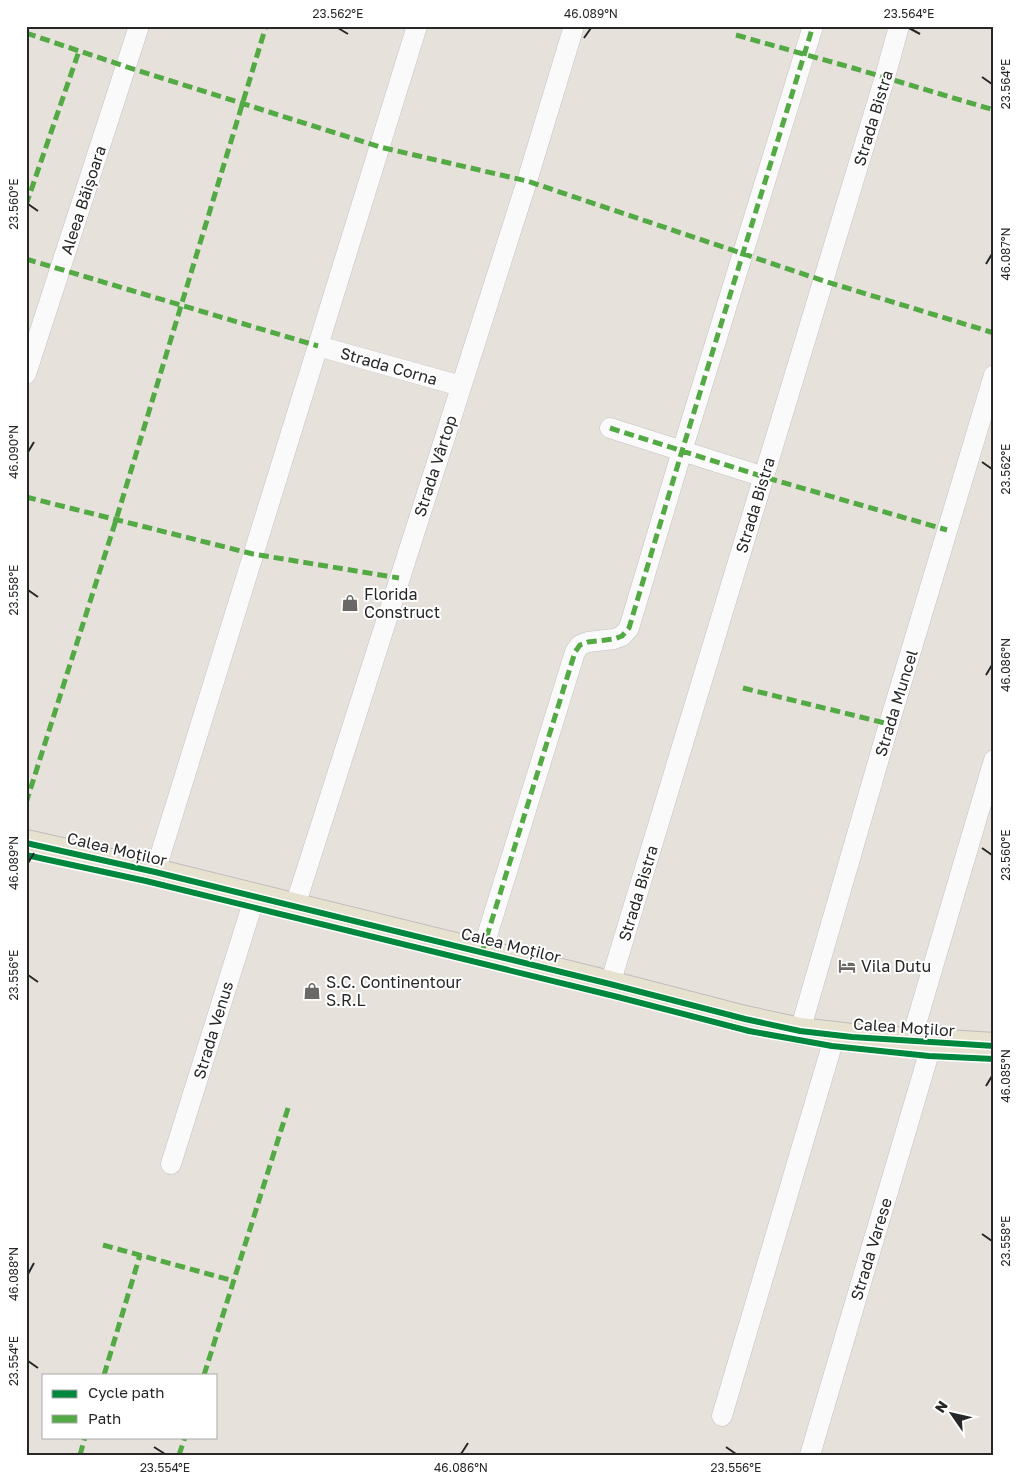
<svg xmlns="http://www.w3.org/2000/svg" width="1020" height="1481" font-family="'Golos Text',sans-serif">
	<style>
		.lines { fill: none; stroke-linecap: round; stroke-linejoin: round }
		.minor-casing { stroke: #c3c1c3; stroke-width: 21 }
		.major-casing { stroke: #bfbdbb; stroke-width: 28 }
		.minor { stroke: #fbfafa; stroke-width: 20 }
		.major { stroke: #e7e1d0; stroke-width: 26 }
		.quiet { stroke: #53aa44; stroke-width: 5; stroke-dasharray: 10 5; stroke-linecap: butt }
		.cycleway-casing { stroke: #fff; stroke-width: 9 }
		.cycleway { stroke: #00873e; stroke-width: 6 }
		.ticks { fill: none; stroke: #272727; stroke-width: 2 }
		.labels { text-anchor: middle; stroke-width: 4; stroke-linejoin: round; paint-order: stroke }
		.street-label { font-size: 16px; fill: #272727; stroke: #fff }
		.poi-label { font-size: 16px; fill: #272727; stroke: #fff; text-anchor: start }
		.neatline { fill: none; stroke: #272727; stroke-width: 2 }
		.ticks-label { font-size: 12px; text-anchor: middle; fill: #272727 }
	</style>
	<rect width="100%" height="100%" fill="#e7e1db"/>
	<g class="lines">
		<!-- minor casing -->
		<g class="minor-casing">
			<path id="minor" d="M318,346l143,40
				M26,374l113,-348
				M610,428l154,49
				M155,872l262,-846
				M295,906l232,-725 47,-155
				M482,952l93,-300 5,-7 8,-3 26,-3 8,-3 7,-8 53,-177 131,-425
				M610,984l275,-907 14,-51
				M800,1031l89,-307 105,-349
				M911,1041l83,-281
				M171,1164l84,-268
				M722,1416l113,-381
				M810,1455l122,-412"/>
		</g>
		<!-- major casing -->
		<g class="major-casing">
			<path id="major" d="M26,843l129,29 455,112 135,35 55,12 52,6 142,9"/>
		</g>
		<!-- minor -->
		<use href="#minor" class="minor"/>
		<!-- major -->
		<use href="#major" class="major"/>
		<!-- quiet -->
		<path class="quiet" d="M26,33l101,34 253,80 147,34 297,100 170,52
			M736,35l117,33 141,42
			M26,205l53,-154
			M26,259l292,87
			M610,428l154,49 183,53
			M26,497l227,57 146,24
			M743,688l146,36
			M26,803l90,-283 150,-494
			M482,952l93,-300 5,-7 8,-3 26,-3 8,-3 7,-8 53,-177 131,-425
			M103,1245l131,36
			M104,1375l36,-120
			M204,1375l85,-270
			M80,1455l5,-18
			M179,1455l6,-18"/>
		<!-- cycleway casing -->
		<g class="cycleway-casing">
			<path id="cycleway" d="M26,843l129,29 455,112 135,35 55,12 52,6 142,9
				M26,855l120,26 472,116 131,34 83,15 97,10 65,3"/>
		</g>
		<!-- cycleway -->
		<use href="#cycleway" class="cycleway"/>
	</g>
	<!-- ticks -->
	<path class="ticks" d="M338,28l10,6M909,28l11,6M584,38l7,-10M982,77l10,7M28,204l10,7M986,264l6,-10M28,452l6,-10M982,462l10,7M28,590l10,7M986,675l6,-10M982,848l10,7M28,863l6,-10M28,975l10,7M986,1086l6,-10M982,1234l10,7M28,1274l6,-11M28,1361l10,7M154,1447l11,7M726,1447l10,7M461,1454l7,-11"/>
	<!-- icons -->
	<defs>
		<g id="shop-bare" transform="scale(1.35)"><path d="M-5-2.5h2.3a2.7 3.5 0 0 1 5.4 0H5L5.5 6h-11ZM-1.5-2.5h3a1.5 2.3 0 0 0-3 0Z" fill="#6a6866" stroke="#fff" stroke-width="2.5" paint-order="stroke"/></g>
		<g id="hotel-bare" transform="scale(1.35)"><path d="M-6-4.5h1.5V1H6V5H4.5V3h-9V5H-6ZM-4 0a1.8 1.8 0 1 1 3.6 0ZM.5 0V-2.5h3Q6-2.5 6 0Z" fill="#6a6866" stroke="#fff" stroke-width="2.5" paint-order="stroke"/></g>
	</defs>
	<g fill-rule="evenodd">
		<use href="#shop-bare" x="350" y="603"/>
		<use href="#hotel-bare" x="847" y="966"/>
		<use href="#shop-bare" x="312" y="991"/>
	</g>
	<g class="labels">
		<!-- street labels -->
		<g class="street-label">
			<text transform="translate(873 118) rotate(-73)" y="6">Strada Bistra</text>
			<text transform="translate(83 200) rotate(-72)" y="6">Aleea Băișoara</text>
			<text transform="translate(389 366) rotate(16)" y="6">Strada Corna</text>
			<text transform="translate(435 466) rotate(-72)" y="6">Strada Vârtop</text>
			<text transform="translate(755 505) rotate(-73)" y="6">Strada Bistra</text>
			<text transform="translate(896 703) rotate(-73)" y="6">Strada Muncel</text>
			<text transform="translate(117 849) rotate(13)" y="6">Calea Moților</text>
			<text transform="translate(638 893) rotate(-73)" y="6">Strada Bistra</text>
			<text transform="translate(511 945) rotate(14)" y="6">Calea Moților</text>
			<text transform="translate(904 1027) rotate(4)" y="6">Calea Moților</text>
			<text transform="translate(213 1030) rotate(-73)" y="6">Strada Venus</text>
			<text transform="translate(871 1249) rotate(-73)" y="6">Strada Varese</text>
		</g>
		<!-- poi labels -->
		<g class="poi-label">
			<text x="364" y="600">Florida<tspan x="364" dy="18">Construct</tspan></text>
			<text x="861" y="972">Vila Dutu</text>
			<text x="326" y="988">S.C. Continentour<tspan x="326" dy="18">S.R.L</tspan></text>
		</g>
	</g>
	<!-- border -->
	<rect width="1020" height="1481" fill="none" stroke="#ffffff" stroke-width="55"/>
	<!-- legend -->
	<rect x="42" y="1374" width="175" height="65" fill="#ffffff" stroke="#a9a9a9"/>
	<rect x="52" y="1390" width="25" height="8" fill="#00873e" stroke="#a9a9a9"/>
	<text x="88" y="1398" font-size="15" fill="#272727">Cycle path</text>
	<rect x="52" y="1415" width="25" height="8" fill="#53aa44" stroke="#a9a9a9"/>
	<text x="88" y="1424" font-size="15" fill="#272727">Path</text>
	<!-- north arrow -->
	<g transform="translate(952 1414) rotate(304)" stroke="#ffffff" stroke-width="4" paint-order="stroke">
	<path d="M0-4L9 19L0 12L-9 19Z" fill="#272727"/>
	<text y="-8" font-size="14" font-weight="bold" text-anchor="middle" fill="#272727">N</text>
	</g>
	<rect x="28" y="28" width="964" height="1426" class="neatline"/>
	<g class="ticks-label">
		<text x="338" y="18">23.562°E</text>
		<text x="591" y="18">46.089°N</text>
		<text x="909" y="18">23.564°E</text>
		<text transform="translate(1006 84) rotate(-90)" y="4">23.564°E</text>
		<text transform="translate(14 204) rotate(-90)" y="4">23.560°E</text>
		<text transform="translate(1006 254) rotate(-90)" y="4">46.087°N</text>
		<text transform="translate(14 452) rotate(-90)" y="4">46.090°N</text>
		<text transform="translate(1006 469) rotate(-90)" y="4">23.562°E</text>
		<text transform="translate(14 590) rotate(-90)" y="4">23.558°E</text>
		<text transform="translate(1006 665) rotate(-90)" y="4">46.086°N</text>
		<text transform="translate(1006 855) rotate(-90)" y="4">23.560°E</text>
		<text transform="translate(14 863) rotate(-90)" y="4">46.089°N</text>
		<text transform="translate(14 975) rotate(-90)" y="4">23.556°E</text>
		<text transform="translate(1006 1076) rotate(-90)" y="4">46.085°N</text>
		<text transform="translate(1006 1241) rotate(-90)" y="4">23.558°E</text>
		<text transform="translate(14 1274) rotate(-90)" y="4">46.088°N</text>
		<text transform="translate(14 1361) rotate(-90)" y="4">23.554°E</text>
		<text x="165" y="1472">23.554°E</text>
		<text x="461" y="1472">46.086°N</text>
		<text x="736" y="1472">23.556°E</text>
	</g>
</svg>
